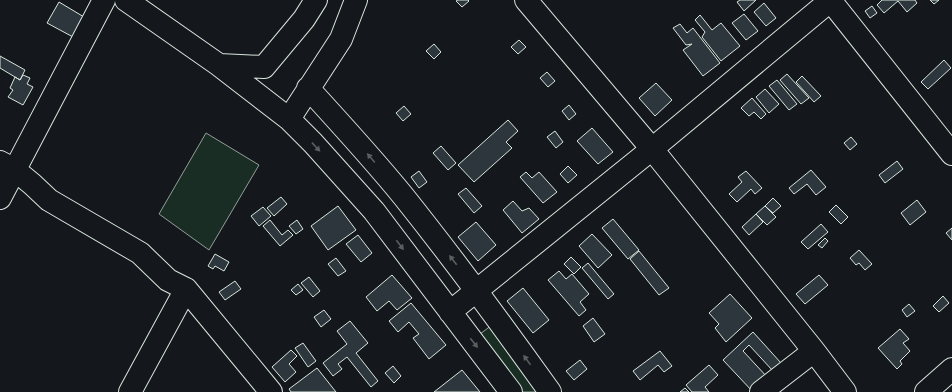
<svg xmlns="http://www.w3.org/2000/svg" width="952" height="392" font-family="'IBM Plex Serif',serif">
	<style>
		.green { fill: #1a2d24; stroke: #939e99 }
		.building { fill: #2c363c; stroke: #d8e6dc }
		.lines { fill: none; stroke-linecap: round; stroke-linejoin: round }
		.minor-casing { stroke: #d8e6dc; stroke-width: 24 }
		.minor { stroke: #14181c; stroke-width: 22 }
		.oneway { fill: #59605f }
	</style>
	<rect width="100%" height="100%" fill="#14181c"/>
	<!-- green -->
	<path class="green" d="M206,133l53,32 -50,85 -50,-36z
		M492,325l50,67h-20l-42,-58z"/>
	<!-- building -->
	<path class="building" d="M458,0h10l1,1 -7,6 -6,-6z
		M740,0h16l-12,11 -7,-9z
		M882,0h33l2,3 -10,9 -9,-11 -14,12 -7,-8z
		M930,0h9l-5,4z
		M59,2l25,15 -11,20 -26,-14z
		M764,3l12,15 -10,8 -12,-14z
		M872,6l5,7 -7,5 -5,-7z
		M744,14l14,17 -12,9 -14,-17z
		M700,15l12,15 9,-7 19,23 -19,15 -19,-24 3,-5 -10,-12z
		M680,24l7,9 6,-5 27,35 -17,13 -20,-26 9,-6 -6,1 -13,-17z
		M519,40l7,7 -8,7 -7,-7z
		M434,44l7,8 -7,7 -8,-8z
		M0,56l25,14 -5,10 -20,-12z
		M944,60l7,8 -23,21 -7,-7z
		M547,72l8,9 -7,6 -8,-9z
		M787,74l22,24 -8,6 -21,-24z
		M23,75l7,3 -3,6 6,3 -10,18 -15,-8 5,-7 -3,-2 5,-11 5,3z
		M802,76l19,20 -7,6 -18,-20z
		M777,80l20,24 -8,6 -20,-24z
		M656,83l16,17 -17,16 -16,-18z
		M765,89l14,15 -10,9 -13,-16z
		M752,98l14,16 -5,5 -7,-7 -5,4 -8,-8z
		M569,105l7,9 -7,6 -7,-9z
		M404,106l7,8 -8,7 -7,-8z
		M508,120l10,11 -12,11 6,6 -38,34 -16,-17z
		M592,128l21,24 -15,12 -21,-23z
		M555,131l8,11 -7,6 -9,-11z
		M851,137l6,7 -7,6 -6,-7z
		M441,146l15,17 -8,7 -15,-17z
		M897,161l6,8 -18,14 -6,-8z
		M568,166l9,9 -9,8 -8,-9z
		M811,170l15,17 -10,8 -9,-11 -13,10 -5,-6z
		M419,171l8,11 -8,6 -8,-11z
		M746,171l16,17 -7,6 -4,-5 -14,13 -8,-8 13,-12 -4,-5z
		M526,172l6,6 7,-6 18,20 -14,11 -23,-26z
		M466,188l16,18 -8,7 -16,-19z
		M281,197l6,7 -13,12 -7,-8z
		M773,198l8,8 -8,7 -8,-7z
		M917,200l9,12 -16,13 -9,-12z
		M513,201l9,10 7,-3 10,11 -17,14 -19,-23z
		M836,205l12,12 -7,7 -12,-12z
		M338,206l18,24 -28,20 -17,-24z
		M765,206l11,11 -9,8 -11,-11z
		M263,207l8,9 -12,10 -8,-10z
		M756,214l7,8 -14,13 -7,-8z
		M613,219l26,31 -11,9 -26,-31z
		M270,220l12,15 6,-5 5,5 -13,11 -17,-20z
		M297,220l6,9 -7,5 -7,-8z
		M476,222l20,23 -18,16 -20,-24z
		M821,224l7,8 -20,17 -7,-7z
		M952,228v12l-6,-7z
		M592,234l20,21 -14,13 -19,-22z
		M358,235l14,18 -11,9 -15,-18z
		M825,238l3,3 -6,7 -4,-3z
		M859,250l13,14 -7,6 -6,-7 -3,2 -6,-7z
		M639,251l30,37 -10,7 -29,-36z
		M215,254l14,8 -5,9 -9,-5 -2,3 -5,-3z
		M571,257l10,10 -7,7 -10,-10z
		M336,258l10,13 -8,5 -10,-12z
		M588,263l26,31 -6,5 -26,-31z
		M559,271l7,8 6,-5 17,20 -9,8 6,8 -7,6 -31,-36z
		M392,275l20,23 -15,12 -8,-9 -12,10 -11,-14z
		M819,275l9,10 -23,19 -9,-10z
		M309,277l11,14 -7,6 -12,-14z
		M235,281l6,8 -16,11 -6,-8z
		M298,284l5,6 -7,5 -5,-5z
		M523,288l26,32 -16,13 -26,-32z
		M730,294l22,24 -26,24 -11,-14 4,-4 -10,-11z
		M943,296l6,7 -10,9 -6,-6z
		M411,303l35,42 -17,14 -16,-21 6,-4 -10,-12 -11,10 -9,-11z
		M909,304l6,7 -8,6 -5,-7z
		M324,310l7,9 -10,8 -7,-10z
		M593,318l12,16 -11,8 -11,-16z
		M350,321l18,22 -12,10 22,28 -7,6 -24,-30 -9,7 4,5 -9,7 -10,-13 24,-19 -10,-13z
		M900,329l9,10 -6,4 7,8 -10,10 2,3 -5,5 -19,-21z
		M753,332l28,31 -8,8 -24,-26 -6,6 25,27 -15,14 -30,-32z
		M303,343l13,18 -8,6 -13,-19z
		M291,350l6,6 -8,8 7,8 -11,10 -13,-15z
		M660,351l12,15 -8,6 -6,-7 -18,15 -7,-9z
		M580,360l7,9 -13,11 -8,-9z
		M709,365l9,10 -13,12 4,5h-17l-6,-7z
		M393,366l8,10 -7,7 -9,-10z
		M317,368l19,24h-45l-2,-3z
		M462,370l18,22h-46z
		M685,388l4,4h-9z"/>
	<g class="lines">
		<!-- minor casing -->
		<g class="minor-casing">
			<path id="minor" d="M126,0l93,65 70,54 24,24 61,68 137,181
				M526,0l126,149 162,202 31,41
				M830,0l122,154
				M219,65l45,2 40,-48 12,-19
				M308,88c33,36 66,72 96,109 51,64 99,129 146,195
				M289,119l52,-80 15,-39
				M0,162l15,8 17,14 17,16 91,53 28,27 18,9 85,103
				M0,198l104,-198
				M450,312l202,-163 179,-149
				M130,392l56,-103
				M761,392l53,-41
				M926,392l26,-23"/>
		</g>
		<!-- minor -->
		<use href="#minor" class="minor"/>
	</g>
	<!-- one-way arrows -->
	<defs><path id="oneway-solid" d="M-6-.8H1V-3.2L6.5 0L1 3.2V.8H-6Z"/></defs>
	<g class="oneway">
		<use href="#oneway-solid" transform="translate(316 147) rotate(47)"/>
		<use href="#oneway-solid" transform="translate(371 158) rotate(-130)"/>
		<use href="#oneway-solid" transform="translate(400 245) rotate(53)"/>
		<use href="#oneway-solid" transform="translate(453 260) rotate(-128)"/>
		<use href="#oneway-solid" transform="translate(474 343) rotate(52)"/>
		<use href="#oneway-solid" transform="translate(527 360) rotate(-126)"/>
	</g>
</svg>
